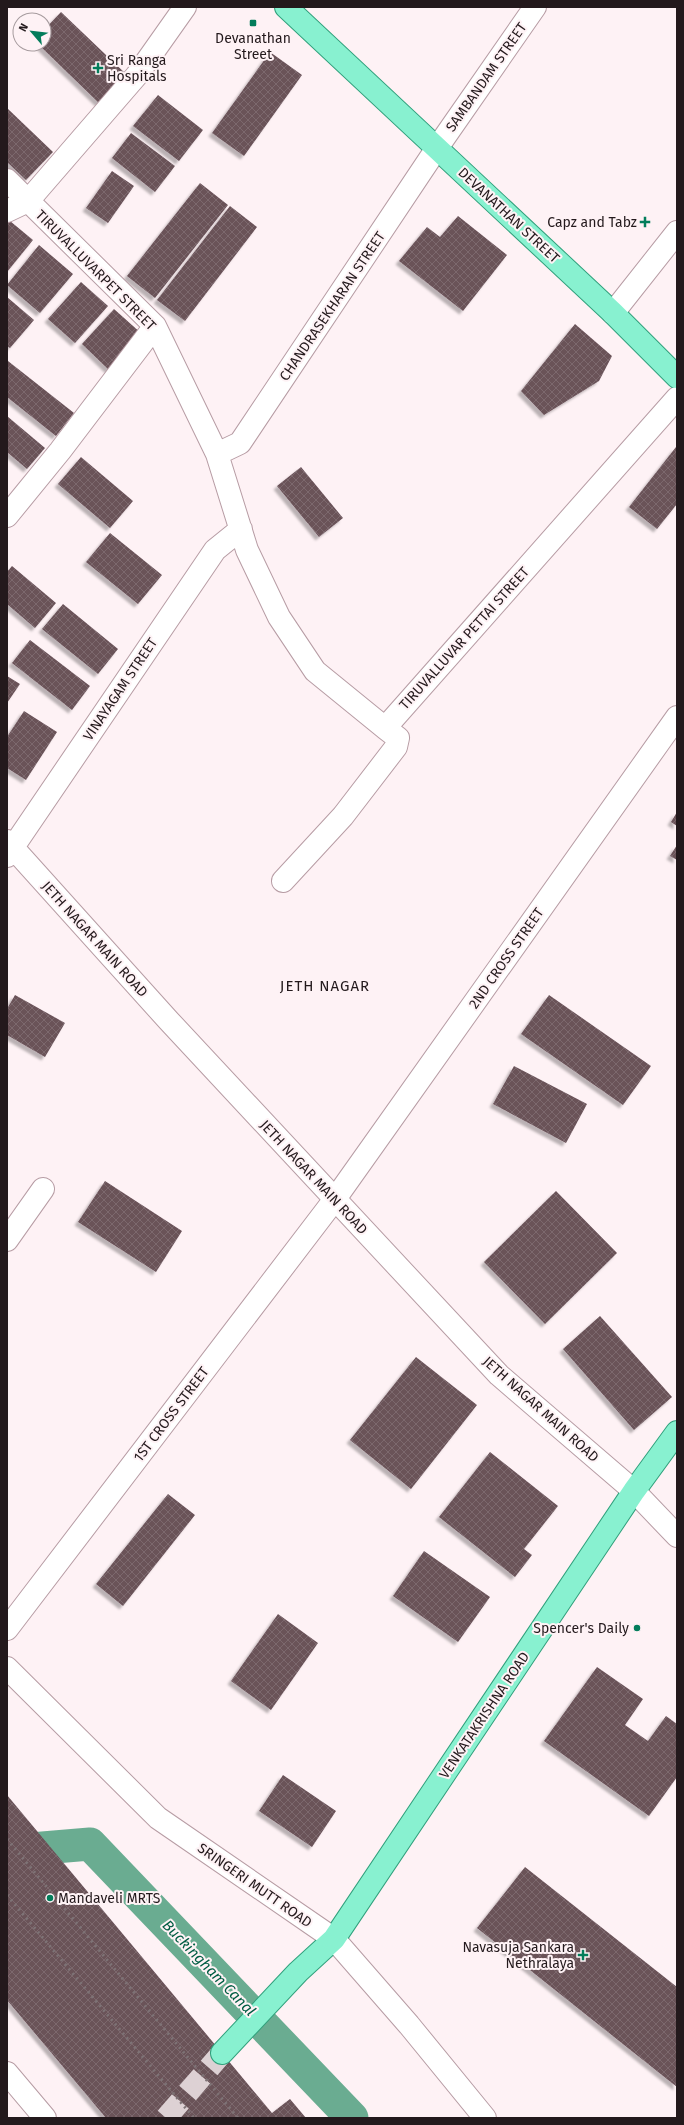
<svg xmlns="http://www.w3.org/2000/svg" width="684" height="2125" font-family="'Fira Sans',sans-serif">
	<style>
		.lines { fill: none; stroke-linecap: round; stroke-linejoin: round }
		.canal { stroke: #6aac91; stroke-width: 33 }
		.building { fill: url(#building-cross-hatch); filter: url(#shadow) }
		.major-tunnel { stroke: #ddd1d4; stroke-width: 22; stroke-dasharray: 22 11; stroke-linecap: butt }
		.minor-casing { stroke: #b79ca4; stroke-width: 24 }
		.major-casing { stroke: #31a07c; stroke-width: 24 }
		.minor { stroke: #fff; stroke-width: 22 }
		.major { stroke: #88f1d0; stroke-width: 22 }
		.rail { stroke: #7e7376; stroke-width: 3; stroke-dasharray: 2 4; stroke-linecap: butt }
		.poi-dot { fill: #037d5b; stroke: #fef2f5; stroke-width: 1.5 }
		.labels { text-anchor: middle; stroke-width: 4; stroke-linejoin: round; paint-order: stroke }
		.poi-label { font-size: 14px; fill: #23191c; stroke: #fef2f5; text-anchor: end }
		.street-label { font-size: 14px; fill: #23191c; stroke: #fef2f5 }
		.neighbourhood-label { font-size: 15px; letter-spacing: 1px; fill: #23191c; stroke: #fef2f5 }
		.water-label { font-size: 15px; font-style: italic; fill: #005d43; stroke: #fef2f5 }
	</style>
	<defs>
		<pattern id="building-cross-hatch" width="8" height="8" patternUnits="userSpaceOnUse"><rect width="8" height="8" fill="#6a5259"/><path d="M0 0l8 8M0 8l8-8" fill="none" stroke="#7b676d"/></pattern>
		<filter id="shadow"><feDropShadow dx="-3.5" dy="3.5" stdDeviation="1" flood-color="#0004"/></filter>
	</defs>
	<rect width="100%" height="100%" fill="#fef2f5"/>
	<g class="lines">
		<!-- canal -->
		<path class="canal" d="M7,1851l83,-7 262,274"/>
	</g>
	<!-- building -->
	<path class="building" d="M61,12l66,63 -27,29 -62,-60h6v-14z
		M270,52l32,23 -58,81 -32,-23z
		M158,95l45,35 -24,31 -46,-35z
		M7,108l46,44 -27,28 -19,-18z
		M131,133l44,33 -20,26 -43,-34z
		M112,171l22,15 -26,37 -22,-15z
		M200,183l28,22 -73,93 -28,-22z
		M230,206l27,21 -72,94 -28,-21z
		M458,216l49,39 -44,56 -64,-50 28,-34 13,10z
		M10,221l23,19 -26,32v-48z
		M39,245l34,29 -33,39 -33,-28z
		M81,282l27,24 -33,37 -27,-24z
		M7,297l27,23 -24,28 -3,-2z
		M114,309l28,25 -33,36 -27,-26z
		M575,324l37,32 -13,25 -55,34 -23,-24z
		M8,361l66,52 -18,23 -49,-39z
		M7,416l38,32 -18,21 -20,-17z
		M676,447l1,57 -20,25 -28,-22z
		M81,457l52,44 -23,27 -52,-44z
		M301,467l42,51 -24,19 -42,-51z
		M110,533l52,42 -24,29 -52,-42z
		M12,566l44,37 -21,25 -28,-24v-32z
		M63,604l55,45 -20,25 -56,-45z
		M30,640l60,46 -18,24 -60,-47z
		M7,676l13,8 -13,19z
		M24,711l33,21 -31,48 -19,-12v-31z
		M677,812v14l-6,-4z
		M677,845v15l-7,-4z
		M15,995l50,28 -20,34 -38,-22v-26z
		M549,995l102,71 -28,39 -102,-71z
		M514,1066l73,38 -21,39 -73,-39z
		M105,1181l77,50 -26,41 -78,-50z
		M556,1191l61,62 -72,71 -61,-62z
		M600,1316l72,81 -38,33 -71,-81z
		M416,1357l61,48 -66,84 -61,-49z
		M490,1452l68,54 -34,43 8,6 -17,22 -76,-60z
		M168,1494l27,21 -72,91 -27,-22z
		M424,1551l66,46 -32,45 -65,-46z
		M278,1614l40,29 -47,67 -40,-29z
		M597,1667l46,32 -18,26 23,16 18,-25 11,8v53l-28,39 -105,-75z
		M283,1775l53,36 -24,36 -53,-36z
		M7,1795l265,318 18,-14 16,19h-200l-99,-118z
		M525,1867l152,120v100l-200,-159z"/>
	<g class="lines">
		<!-- major-tunnel -->
		<path class="major-tunnel" d="M166,2118l56,-65"/>
		<!-- minor casing -->
		<g class="minor-casing">
			<path id="minor" d="M7,180l148,146 62,128 30,96 32,67 36,54 70,57
				M7,211l21,-10 109,-126 48,-68
				M613,313l64,-81
				M217,454l23,-11 197,-295 98,-141
				M7,516l53,-65 95,-125
				M7,841l162,180 330,354 135,116 43,45
				M7,856l208,-306 26,-21
				M283,881l60,-65 53,-69 2,-9 -13,-10 292,-330
				M7,1240l36,-51
				M7,1629l328,-430 342,-482
				M7,1668l151,150 176,121 75,86 76,93
				M7,2073l38,45"/>
		</g>
		<!-- major casing -->
		<g class="major-casing">
			<path id="major" d="M286,7l327,306 64,64
				M222,2053l76,-81 36,-33 300,-448 43,-59"/>
		</g>
		<!-- minor -->
		<use href="#minor" class="minor"/>
		<!-- major -->
		<use href="#major" class="major"/>
		<!-- rail -->
		<path class="rail" d="M7,1839l231,279
			M7,1895l187,223"/>
	</g>
	<!-- markers -->
	<g class="poi-dot">
		<rect x="249" y="19" width="8" height="8" rx="2"/>
		<path d="M96 62h4v4h4v4h-4v4h-4v-4h-4v-4h4z"/>
		<path d="M643 216h4v4h4v4h-4v4h-4v-4h-4v-4h4z"/>
		<circle cx="637" cy="1628" r="4"/>
		<circle cx="50" cy="1898" r="4"/>
		<path d="M581 1949h4v4h4v4h-4v4h-4v-4h-4v-4h4z"/>
	</g>
	<g class="labels">
		<!-- poi labels -->
		<g class="poi-label">
			<text x="253" y="43" text-anchor="middle">Devanathan<tspan x="253" dy="16">Street</tspan></text>
			<text x="107" y="65" text-anchor="start">Sri Ranga<tspan x="107" dy="16">Hospitals</tspan></text>
			<text x="637" y="227">Capz and Tabz</text>
			<text x="629" y="1633">Spencer's Daily</text>
			<text x="58" y="1903" text-anchor="start">Mandaveli MRTS</text>
			<text x="574" y="1952">Navasuja Sankara<tspan x="574" dy="16">Nethralaya</tspan></text>
		</g>
		<!-- street labels -->
		<g class="street-label">
			<text transform="translate(486 77) rotate(-55)" y="5">SAMBANDAM STREET</text>
			<text transform="translate(509 215) rotate(43)" y="5">DEVANATHAN STREET</text>
			<text transform="translate(96 270) rotate(45)" y="5">TIRUVALLUVARPET STREET</text>
			<text transform="translate(332 306) rotate(-56)" y="5">CHANDRASEKHARAN STREET</text>
			<text transform="translate(464 638) rotate(-48)" y="5">TIRUVALLUVAR PETTAI STREET</text>
			<text transform="translate(120 689) rotate(-56)" y="5">VINAYAGAM STREET</text>
			<text transform="translate(95 939) rotate(48)" y="5">JETH NAGAR MAIN ROAD</text>
			<text transform="translate(506 958) rotate(-55)" y="5">2ND CROSS STREET</text>
			<text transform="translate(314 1177) rotate(47)" y="5">JETH NAGAR MAIN ROAD</text>
			<text transform="translate(541 1409) rotate(42)" y="5">JETH NAGAR MAIN ROAD</text>
			<text transform="translate(171 1414) rotate(-53)" y="5">1ST CROSS STREET</text>
			<text transform="translate(484 1715) rotate(-56)" y="5">VENKATAKRISHNA ROAD</text>
			<text transform="translate(255 1885) rotate(35)" y="5">SRINGERI MUTT ROAD</text>
		</g>
		<!-- neighbourhood labels -->
		<g class="neighbourhood-label">
			<text x="325" y="991">JETH NAGAR</text>
		</g>
		<!-- water labels -->
		<g class="water-label">
			<text transform="translate(209 1968) rotate(46)" y="5">Buckingham Canal</text>
		</g>
	</g>
	<!-- border -->
	<rect width="684" height="2125" fill="none" stroke="#23191c" stroke-width="16"/>
	<!-- north arrow -->
	<g transform="translate(32 32) rotate(298)"><circle r="19" fill="#fef2f5" stroke="#a69b9e"/>
	<path d="M0-3L7 15L0 10L-7 15Z" fill="#037d5b"/>
	<text y="-6" font-size="11" font-weight="bold" text-anchor="middle" fill="#23191c">N</text>
	</g>
</svg>
